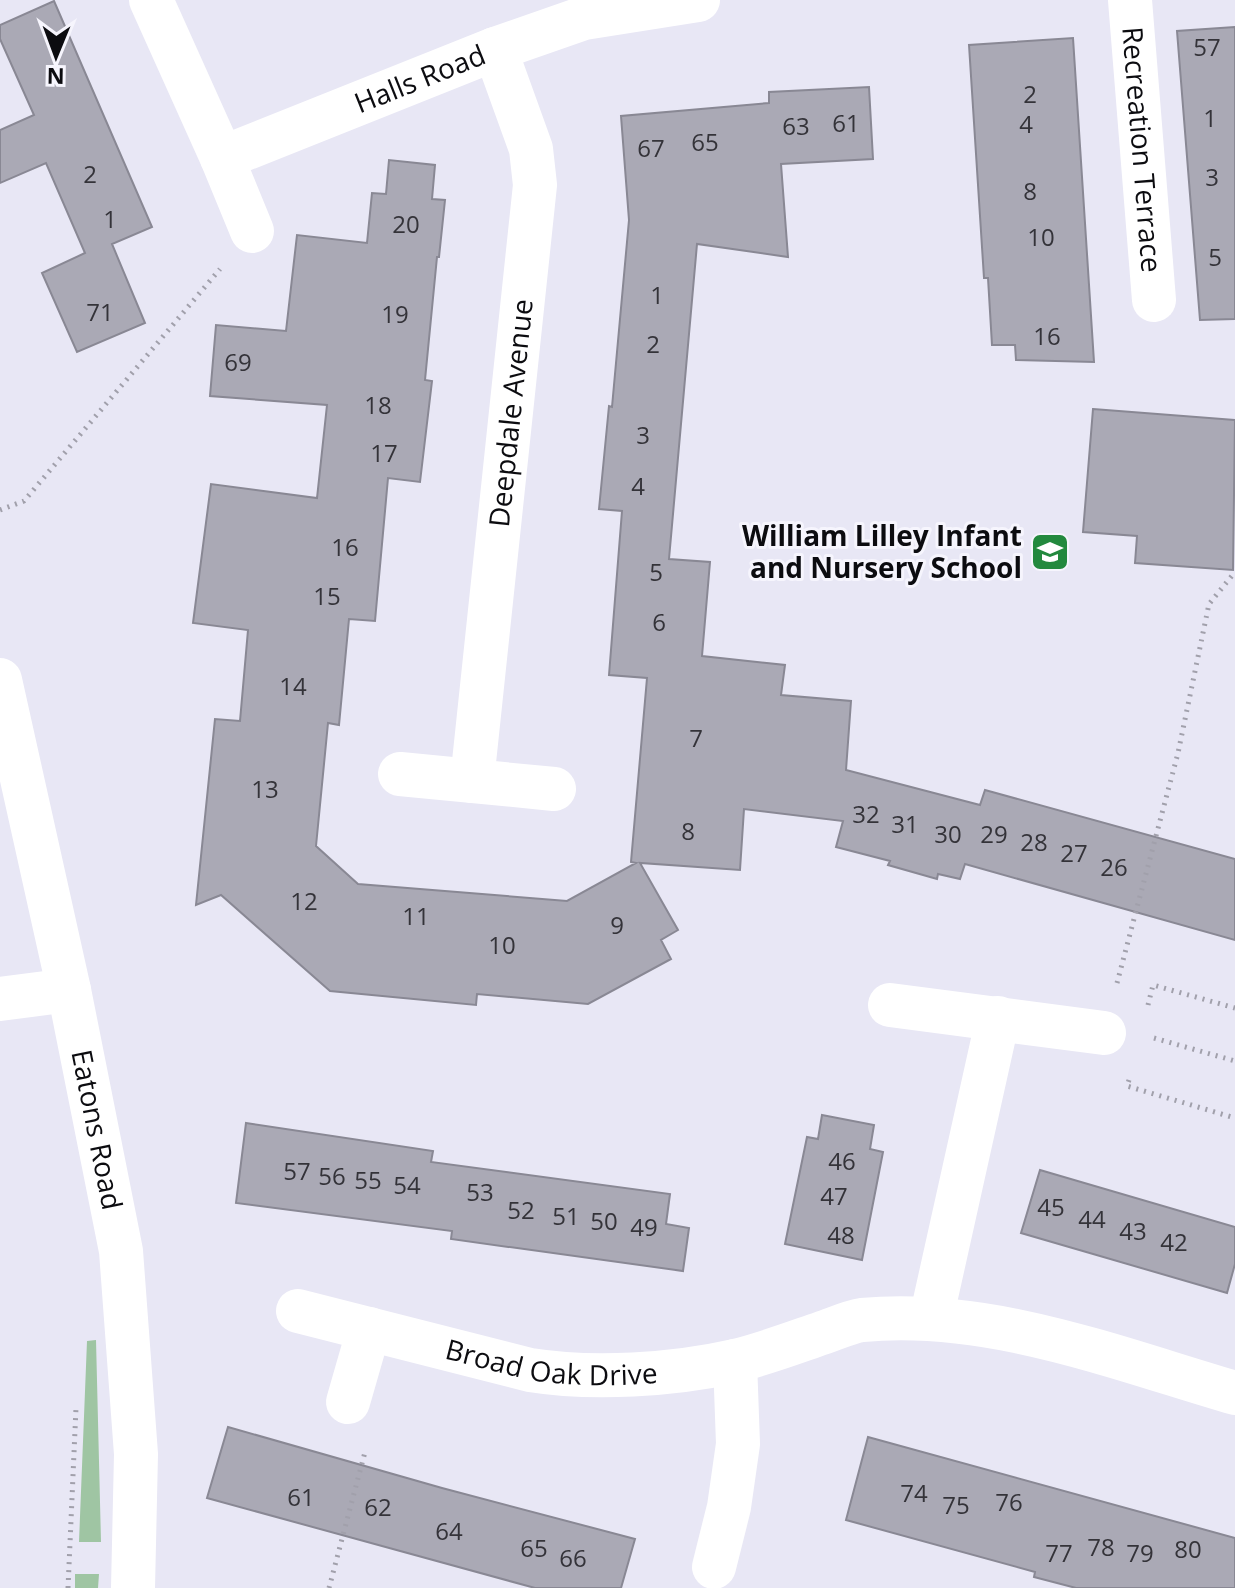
<svg xmlns="http://www.w3.org/2000/svg" width="1235" height="1588" font-family="'Open Sans',sans-serif">
	<style>
		.green { fill: #9fc5a3 }
		.building { fill: #aaa9b5; stroke: #898894; stroke-width: 2 }
		.lines { fill: none; stroke-linecap: round; stroke-linejoin: round }
		.path { stroke: #a1a0ab; stroke-width: 5; stroke-dasharray: 2 6; stroke-linecap: butt }
		.minor { stroke: #fff; stroke-width: 44 }
		.labels { text-anchor: middle; stroke-width: 6; stroke-linejoin: round; paint-order: stroke }
		.number-label { font-size: 24px; fill: #343339 }
		.street-label { font-size: 28px; fill: #0c0c10; stroke: #f6f5fd }
		.poi-label { font-size: 28px; font-weight: bold; fill: #0c0c10; stroke: #f6f5fd; text-anchor: end }
	</style>
	<rect width="100%" height="100%" fill="#e8e7f5"/>
	<!-- green -->
	<path class="green" d="M96,1340l5,202h-22l8,-201z
		M75,1574h24l-1,14h-23z"/>
	<!-- building -->
	<path class="building" d="M54,1l98,226 -40,17 33,79 -68,29 -35,-79 43,-20 -39,-90 -46,20v-53l34,-15 -34,-76v-14z
		M1235,27v292l-35,1 -23,-289z
		M1073,38l21,324 -78,-2 -1,-15h-23l-4,-67h-4l-15,-233z
		M869,87l4,72 -92,5 7,93 -91,-13 -28,315 41,3 -8,94 83,9 -4,30 70,6 -5,69 134,35 5,-15 250,69v81l-270,-76 -5,15 -22,-5 -1,5 -49,-14 2,-4 -54,-14 7,-26 -99,-12 -4,61 -100,-7 38,67 -17,10 10,19 -83,45 -111,-10 -1,11 -146,-14 -109,-96 -25,10 19,-186 25,2 8,-91 -55,-7 18,-139 106,14 10,-93 -117,-9 6,-71 70,6 11,-96 70,8 5,-50 14,1 3,-34 46,5 -3,34 13,1 -6,57h-2l-12,123 7,1 -12,101 -32,-4 -13,143 -26,-2 -10,106 -11,-2 -12,123 42,38 209,17 69,-38 -5,-1 16,-184 -38,-3 13,-164 -23,-2 10,-103 3,1 17,-187 -8,-104 148,-13v-11z
		M1093,409l142,11 -2,150 -98,-7 2,-27 -54,-4z
		M822,1115l52,10 -4,24 13,3 -21,108 -77,-16 22,-107 11,2z
		M246,1123l187,28 -2,11 239,32 -4,30 23,4 -6,43 -232,-32 1,-8 -216,-28z
		M1040,1170l195,57v37l-8,29 -206,-60z
		M228,1427l214,61 193,51 -14,49h-86l-328,-90z
		M868,1437l367,101v50h-159l-42,-11 1,-5 -189,-52z"/>
	<g class="lines">
		<!-- path -->
		<path class="path" d="M0,510l24,-9 196,-232
			M1117,983l61,-230 31,-149 26,-32
			M1148,1005l5,-20 82,23
			M1154,1038l81,23
			M1129,1080l-2,6 108,32
			M68,1588l8,-180
			M329,1588l36,-136"/>
		<!-- minor -->
		<g class="minor">
			<path d="M151,0l71,158"/>
			<path id="s1" d="M1130,0l24,300"/>
			<path id="s2" d="M252,231l-30,-73 273,-109 89,-31 114,-18"/>
			<path id="s3" d="M0,680l69,310 52,261 15,203 -3,134"/>
			<path d="M400,774l154,15"/>
			<path id="s4" d="M472,781l63,-596 -4,-36 -36,-100"/>
			<path d="M0,999l69,-9"/>
			<path d="M890,1005l214,28"/>
			<path id="s5" d="M298,1311l232,59c63,10 143,5 205,-9 29,-7 58,-18 87,-28 12,-4 27,-11 40,-13 127,-12 253,38 373,73"/>
			<path d="M931,1319l67,-301"/>
			<path d="M348,1402l21,-73"/>
			<path d="M714,1567l15,-60 9,-63 -3,-83"/>
		</g>
	</g>
	<!-- icons -->
	<defs>
		<g id="school-square" transform="scale(2)"><rect x="-9" y="-9" width="18" height="18" rx="4" fill="#23893e" stroke="#f6f5fd"/><path d="M0-5L7-2L0 1L-7-2ZM-4 1L0 2.5L4 1V4Q0 6-4 4Z" fill="#fff"/></g>
	</defs>
	<g fill-rule="evenodd">
		<use href="#school-square" x="1050" y="552"/>
	</g>
	<g class="labels">
		<!-- number labels -->
		<g class="number-label">
			<text x="1207" y="56">57</text>
			<text x="1030" y="103">2</text>
			<text x="1210" y="127">1</text>
			<text x="846" y="132">61</text>
			<text x="1026" y="133">4</text>
			<text x="796" y="135">63</text>
			<text x="705" y="151">65</text>
			<text x="651" y="157">67</text>
			<text x="90" y="183">2</text>
			<text x="1212" y="186">3</text>
			<text x="1030" y="200">8</text>
			<text x="110" y="228">1</text>
			<text x="406" y="233">20</text>
			<text x="1041" y="246">10</text>
			<text x="1215" y="266">5</text>
			<text x="657" y="304">1</text>
			<text x="100" y="321">71</text>
			<text x="395" y="323">19</text>
			<text x="1047" y="345">16</text>
			<text x="653" y="353">2</text>
			<text x="238" y="371">69</text>
			<text x="378" y="414">18</text>
			<text x="643" y="444">3</text>
			<text x="384" y="462">17</text>
			<text x="638" y="495">4</text>
			<text x="345" y="556">16</text>
			<text x="656" y="581">5</text>
			<text x="327" y="605">15</text>
			<text x="659" y="631">6</text>
			<text x="293" y="695">14</text>
			<text x="696" y="747">7</text>
			<text x="265" y="798">13</text>
			<text x="866" y="823">32</text>
			<text x="905" y="833">31</text>
			<text x="688" y="840">8</text>
			<text x="948" y="843">30</text>
			<text x="994" y="843">29</text>
			<text x="1034" y="851">28</text>
			<text x="1074" y="862">27</text>
			<text x="1114" y="876">26</text>
			<text x="304" y="910">12</text>
			<text x="416" y="925">11</text>
			<text x="617" y="934">9</text>
			<text x="502" y="954">10</text>
			<text x="842" y="1170">46</text>
			<text x="297" y="1180">57</text>
			<text x="332" y="1185">56</text>
			<text x="368" y="1189">55</text>
			<text x="407" y="1194">54</text>
			<text x="480" y="1201">53</text>
			<text x="834" y="1205">47</text>
			<text x="1051" y="1216">45</text>
			<text x="521" y="1219">52</text>
			<text x="566" y="1225">51</text>
			<text x="1092" y="1228">44</text>
			<text x="604" y="1230">50</text>
			<text x="644" y="1236">49</text>
			<text x="1133" y="1240">43</text>
			<text x="841" y="1244">48</text>
			<text x="1174" y="1251">42</text>
			<text x="914" y="1502">74</text>
			<text x="301" y="1506">61</text>
			<text x="1009" y="1511">76</text>
			<text x="956" y="1514">75</text>
			<text x="378" y="1516">62</text>
			<text x="449" y="1540">64</text>
			<text x="1101" y="1556">78</text>
			<text x="534" y="1557">65</text>
			<text x="1188" y="1558">80</text>
			<text x="1059" y="1562">77</text>
			<text x="1140" y="1562">79</text>
			<text x="573" y="1567">66</text>
		</g>
		<!-- street labels -->
		<g class="street-label">
			<text dy="10" stroke="none"><textPath href="#s2" startOffset="292">Halls Road</textPath></text>
			<text dy="10" stroke="none"><textPath href="#s1" startOffset="150">Recreation Terrace</textPath></text>
			<text dy="10" stroke="none"><textPath href="#s4" startOffset="370">Deepdale Avenue</textPath></text>
			<text dy="10" stroke="none"><textPath href="#s3" startOffset="460">Eatons Road</textPath></text>
			<text dy="10" stroke="none"><textPath href="#s5" startOffset="260">Broad Oak Drive</textPath></text>
		</g>
		<!-- poi labels -->
		<g class="poi-label">
			<text x="1022" y="546">William Lilley Infant<tspan x="1022" dy="32">and Nursery School</tspan></text>
		</g>
	</g>
	<!-- north arrow -->
	<g transform="translate(56 56) rotate(181)" stroke="#f6f5fd" stroke-width="6" paint-order="stroke">
	<path d="M0-6L14 30L0 20L-14 30Z" fill="#0c0c10"/>
	<text y="-12" font-size="22" font-weight="bold" text-anchor="middle" fill="#0c0c10">N</text>
	</g>
</svg>
